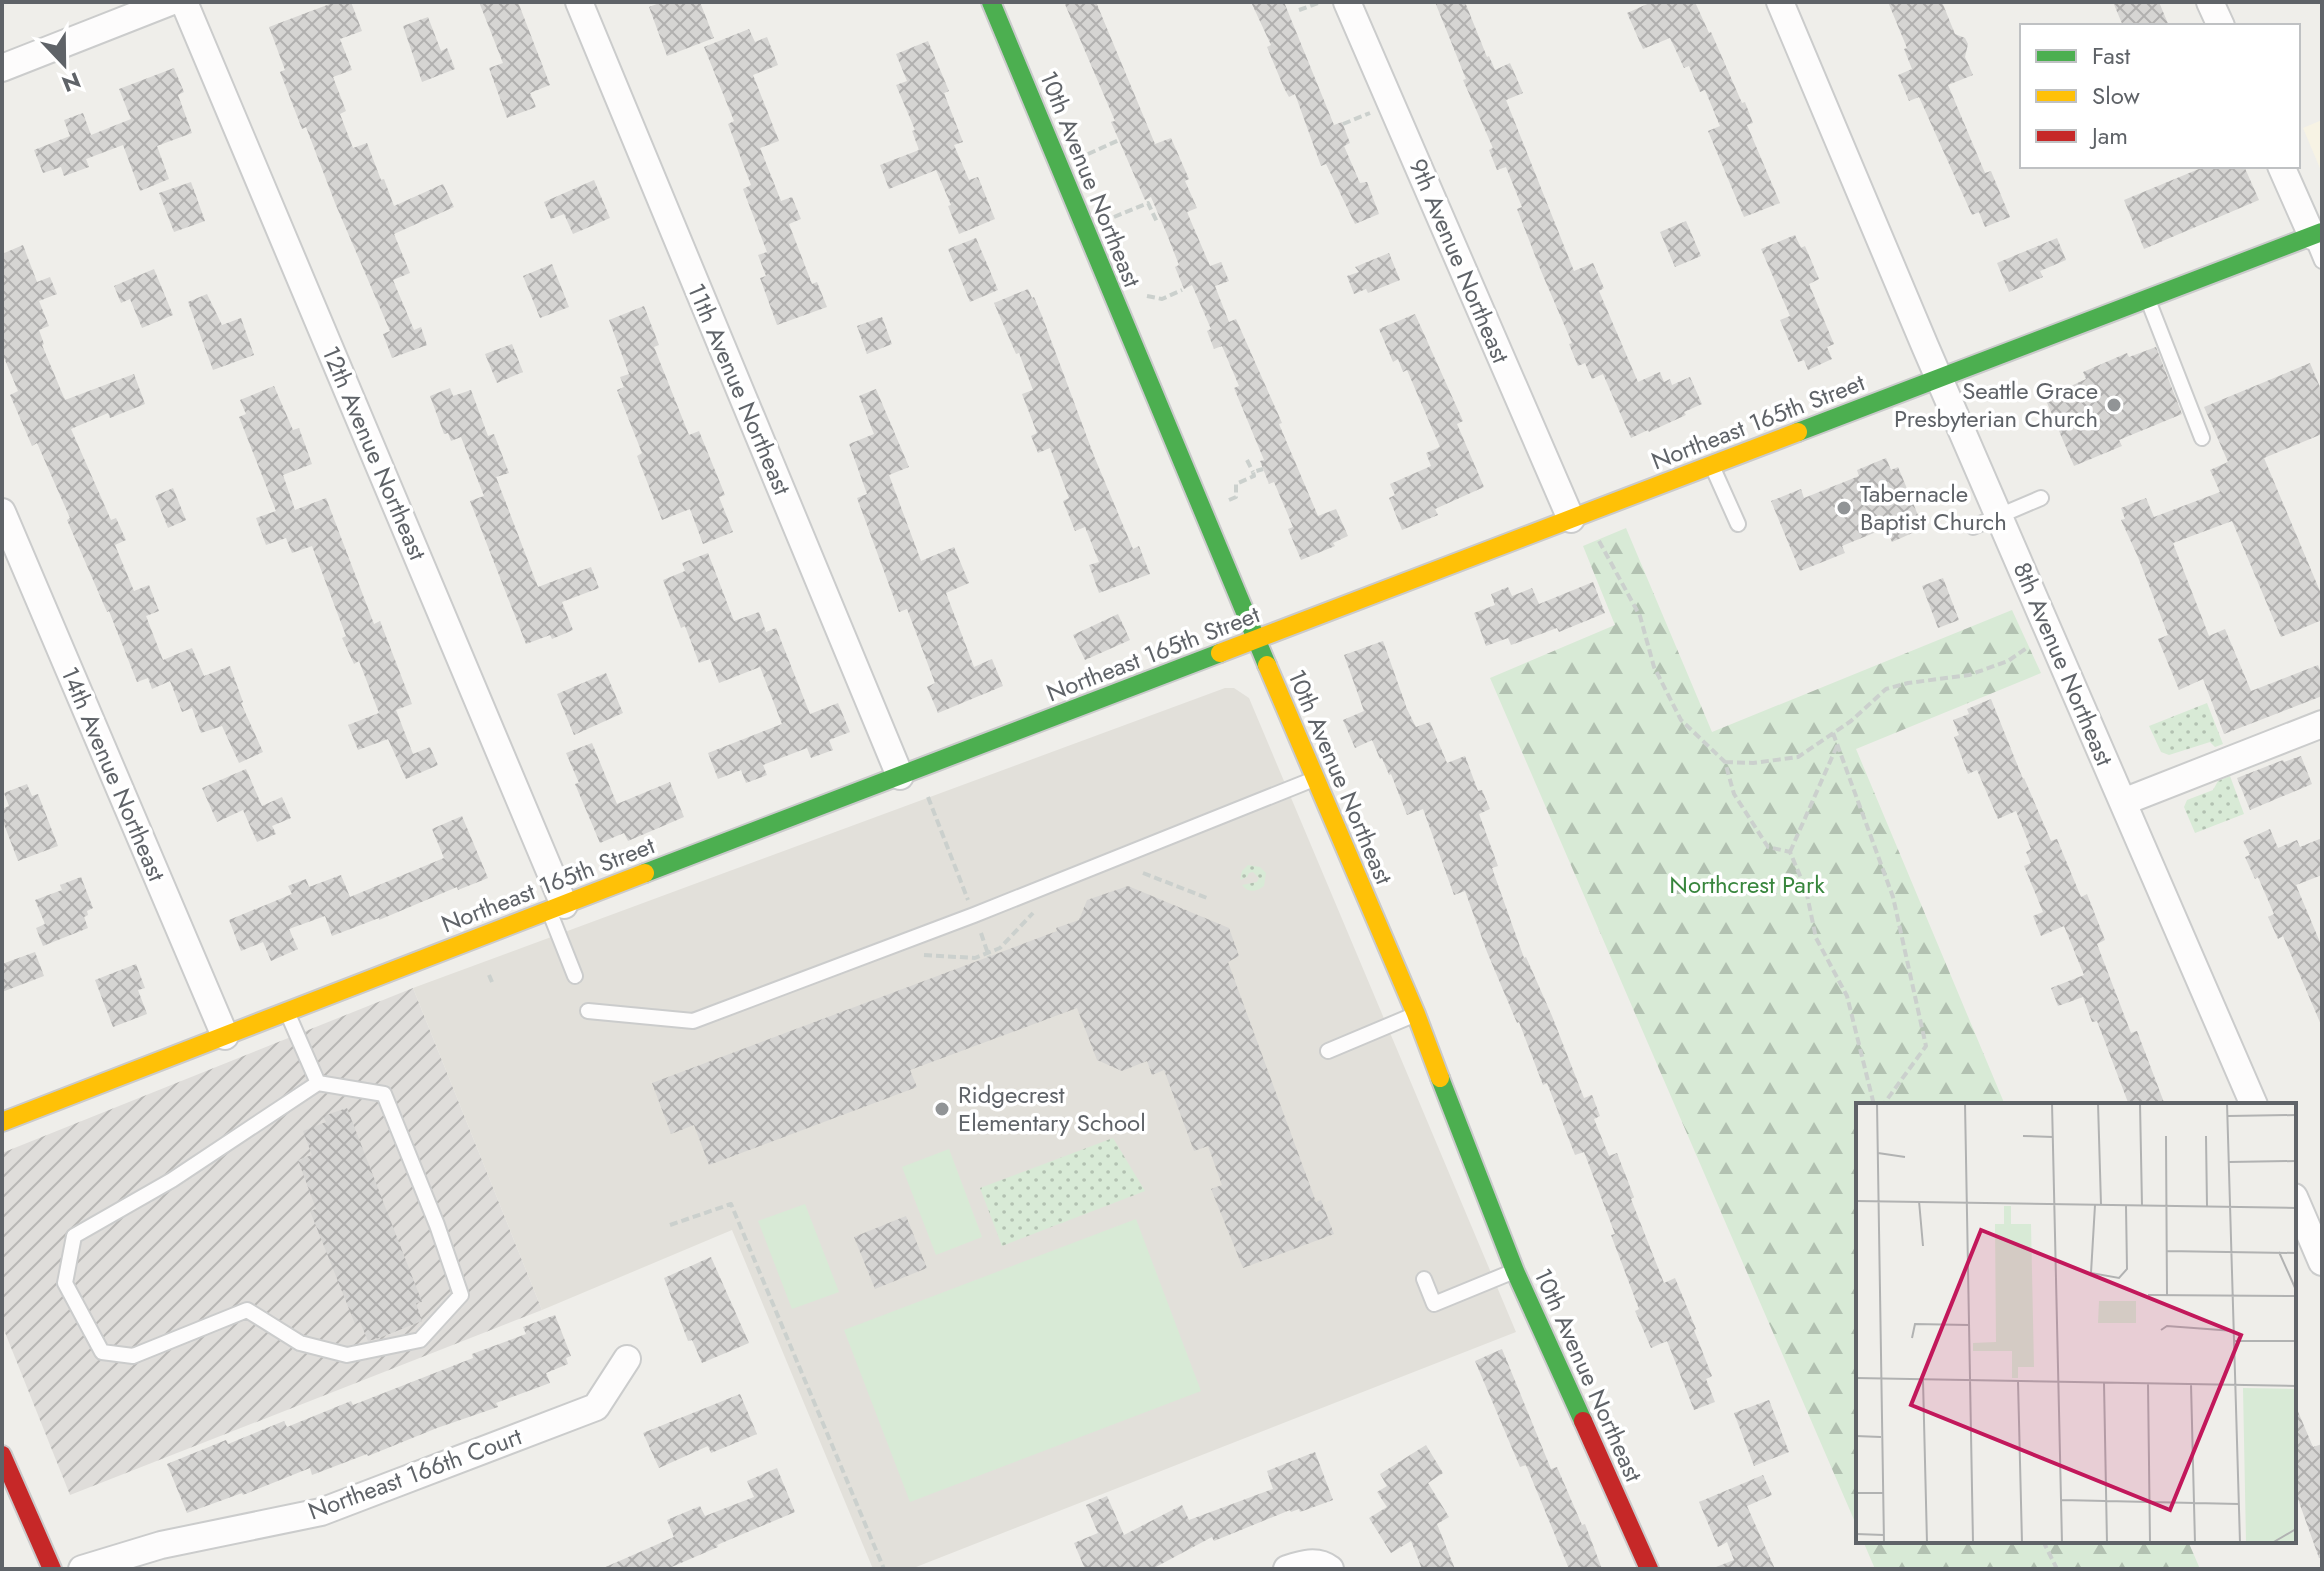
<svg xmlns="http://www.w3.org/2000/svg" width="2324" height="1571" font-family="Jost,sans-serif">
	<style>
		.commercial { fill: #f7f3e4 }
		.industrial { fill: url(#industrial-furrows) }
		.education { fill: #e2e0da }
		.grass { fill: url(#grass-dots) }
		.forest { fill: url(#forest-firs) }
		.pitch { fill: #d8ead6 }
		.building { fill: url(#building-cross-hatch) }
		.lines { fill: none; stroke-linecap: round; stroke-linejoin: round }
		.lane-casing { stroke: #cbcccc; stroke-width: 18 }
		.street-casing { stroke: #cbcccc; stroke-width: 30 }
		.fast-casing { stroke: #cacacb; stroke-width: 22 }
		.slow-casing { stroke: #cacacb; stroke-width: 22 }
		.jam-casing { stroke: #cacacb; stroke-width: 22 }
		.path { stroke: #cbd0cd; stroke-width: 4; stroke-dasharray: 8 4; stroke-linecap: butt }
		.lane { stroke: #fdfcfc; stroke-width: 14 }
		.street { stroke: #fdfcfc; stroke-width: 26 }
		.fast { stroke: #4caf50; stroke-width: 18 }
		.slow { stroke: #ffc107; stroke-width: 18 }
		.jam { stroke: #c62828; stroke-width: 18 }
		.poi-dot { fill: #919496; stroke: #fff; stroke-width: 3 }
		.labels { text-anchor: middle; stroke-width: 7; stroke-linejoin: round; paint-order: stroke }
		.street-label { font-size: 24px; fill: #5f6368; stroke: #fff }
		.poi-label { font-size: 24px; fill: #5f6368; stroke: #fff; text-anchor: start }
		.park-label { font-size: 24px; fill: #38863d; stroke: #fff }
		.inset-road { fill: none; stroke: #b1b2b2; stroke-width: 2 }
		.view { fill: #c2185b; fill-opacity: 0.15; stroke: #c2185b; stroke-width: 4 }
		.inset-edge { fill: none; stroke: #5f6368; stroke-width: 4 }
	</style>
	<defs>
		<pattern id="industrial-furrows" width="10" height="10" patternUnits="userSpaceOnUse" patternTransform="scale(2)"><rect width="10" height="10" fill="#dfddda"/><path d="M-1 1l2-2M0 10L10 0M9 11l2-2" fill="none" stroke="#b8b7b5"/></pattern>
		<pattern id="grass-dots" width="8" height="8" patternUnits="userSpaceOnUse" patternTransform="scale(2)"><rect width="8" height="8" fill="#d8ead6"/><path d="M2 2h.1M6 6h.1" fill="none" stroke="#b2c1b1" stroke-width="1.8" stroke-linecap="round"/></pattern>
		<pattern id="forest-firs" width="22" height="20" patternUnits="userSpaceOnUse" patternTransform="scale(2)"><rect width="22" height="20" fill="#d8ead6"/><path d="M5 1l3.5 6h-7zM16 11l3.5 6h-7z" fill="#b2c1b1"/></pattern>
		<pattern id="building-cross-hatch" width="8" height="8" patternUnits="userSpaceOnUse" patternTransform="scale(2)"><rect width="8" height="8" fill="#d6d5d3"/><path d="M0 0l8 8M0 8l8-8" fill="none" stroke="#b1b0af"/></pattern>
	</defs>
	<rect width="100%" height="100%" fill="#efeeea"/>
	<!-- commercial -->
	<path class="commercial" d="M2322,120v53l-19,-45z"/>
	<!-- industrial -->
	<path class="industrial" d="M413,988l129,322 -472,185 -68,-170v-172z"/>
	<!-- education -->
	<path class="education" d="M1225,688h9l15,10 267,634 -605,237h-38l-141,-339 -190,80 -129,-322z"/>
	<!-- grass -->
	<path class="grass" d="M2207,703l16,41 -8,3 -5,-5 -41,13 -8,-3 -12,-26z
		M2230,776l14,38 -49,19 -11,-26 3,-7 26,-10 5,-9z
		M1248,865l12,2 6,6 -2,13c-8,6 -16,7 -22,-1l15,-3 2,-4 -6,-6 -4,1 -2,4 -7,3 2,-9z
		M1113,1138l32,53 -143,55 -22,-58z"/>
	<!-- forest -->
	<path class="forest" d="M1626,528l86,204 300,-122 29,63 -185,76 149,356h-147v424l-368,-851 125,-53 -32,-79z
		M1863,1541h325l12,28h-325z"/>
	<!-- pitch -->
	<path class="pitch" d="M949,1149l33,88 -46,18 -34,-88z
		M805,1204l34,88 -47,17 -34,-88z
		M1136,1219l65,172 -291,111 -66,-172z"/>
	<!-- building -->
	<path class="building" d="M335,2h16l11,29 -22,8 12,31 -19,7 13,34 -6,3 13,34 14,-5 14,37 3,-1 10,27 49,-22 11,23 -60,27 16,39 -17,7 21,50 7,-3 6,18 -35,13 -9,-24 7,-3 -55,-128 -29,-76 -4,2 -22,-57 5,-2 -16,-43z
		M479,2h39l32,83 -20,8 6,14 -29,11 -18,-50 14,-5z
		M662,2h38l14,36 -47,18 -18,-49z
		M1064,2h32l59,142 16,-6 18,41 -4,2 12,27 -10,4 23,54 11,-4 8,19 -14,5 14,36 7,-3 46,104 -3,1 39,92 18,-7 12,27 -15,7 2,3 -34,14 -13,-31 5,-2 -19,-45 -5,2 -9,-23 4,-1 -30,-72 5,-2 -17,-40 -8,3 -7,-18 4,-2 -19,-44 -8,4 -9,-22 4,-2 -11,-28 -17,-40 -6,3 -34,-78 4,-1z
		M1251,2h33l50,123 8,-3 8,21 -6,3 16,37 7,-1 12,32 -24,10 -29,-60 -5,2 -26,-72 -6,3 -5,-9 -17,-41 4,-2z
		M1435,2h30l22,55 2,-1 6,14 15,-7 13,30 -17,7 68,171 19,-8 11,25 -5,3 39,91 22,-10 4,10 6,-3 2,6 18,-8 12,27 -18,8 2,3 -37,17 -1,-2 -17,8 -28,-64 -11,5 -7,-16 -7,3 -9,-22 3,-1 -31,-72 -24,-62 5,-2 -16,-40 -9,3 -8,-20 4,-2 -30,-68 3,-1z
		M1652,2h43l14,31 2,-1 31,71 3,-1 8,21 -6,2 33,78 -36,14 -36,-86 12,-5 -15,-36 -5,2 -11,-26 -5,2 -14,-30 -27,11 -16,-36z
		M1888,2h54l13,32 10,4 3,6 -3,13 8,18 -25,10 37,88 6,-2 19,46 -25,10 -6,-15 -7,3 -53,-118 -10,4 -11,-26 14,-6 -8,-20 3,-1z
		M2113,2h46l10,24h-46z
		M428,17l13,34 6,-3 8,21 -33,13 -19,-56z
		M749,29l6,13 12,-5 11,28 -25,10 26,66 -19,7 21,53 11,-4 9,22 -12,5 23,60 5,-2 10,25 -50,18 -17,-47 6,-2 -8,-21 9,-3 -24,-63 8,-4 -23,-61 6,-3 -30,-74z
		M928,41l21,50 -5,2 19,49 -9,3 15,35 9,-3 17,42 -36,15 -11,-28 3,-1 -15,-35 -47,19 -9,-24 39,-15 -7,-19 3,-1 -19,-45 11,-4 -11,-27z
		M174,68l10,24 -6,3 14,38 -35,13 12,33 -29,12 -17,-46 -37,14 3,8 -25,9 -3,-9 -18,6 -9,-23 36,-14 -6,-16 19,-7 8,22 40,-16 -12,-30z
		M2206,166h38l15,34 -115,49 -20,-49z
		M594,180l16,38 -37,16 -9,-20 -13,5 -7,-17z
		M191,182l14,39 -31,11 -15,-39z
		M1686,221l15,35 -26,11 -15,-35z
		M1795,235l6,13 4,-2 14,33 -10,5 25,60 -7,3 5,12 -24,11 -4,-10 -6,2 -18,-42 10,-4 -29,-67z
		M976,238l22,52 -28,12 -22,-53z
		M2057,238l9,22 -26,11 3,6 -34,15 -12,-29z
		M23,245l14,37 13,-5 7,17 -18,7 10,25 -10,4 5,14 -2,1 23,55 69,-26 11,30 -35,14 -2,-5 -37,16 40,91 5,-2 10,22 -11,5 19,46 15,-6 10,26 -13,5 17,44 29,-12 12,28 26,-10 13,36 -2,1 22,49 -24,11 -17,-37 -21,7 -9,-25 -10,4 -12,-31 -18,8 -4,-11 -11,4 -28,-71 -2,1 -40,-92 3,-2 -33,-75 -5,3 -22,-51 8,-4 -16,-38v-99z
		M1389,253l11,27 -32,13 -2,-4 -12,5 -7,-18 12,-4 -4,-5z
		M552,264l17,43 -29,11 -17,-42z
		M154,269l19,46 -31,13 -12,-29 -9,4 -7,-17z
		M1028,289l4,9 2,-1 8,19 52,140 39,93 6,-3 11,28 -51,19 -10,-28 10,-3 -14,-35 -10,4 -12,-30 6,-3 -19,-50 -12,5 -7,-17 6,-3 -15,-39 11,-4 -14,-37 -3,1 -22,-51z
		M207,294l15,31 19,-7 13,37 -41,15 -25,-68z
		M644,306l15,39 -5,2 35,88 10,-4 26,64 -6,2 14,35 -30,12 -13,-35 -28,11 -25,-64 5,-3 -25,-63 7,-3 -4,-10 9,-3 -20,-54z
		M1415,314l48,107 -6,3 27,63 -49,22 3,6 -36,15 -13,-32 6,-3 -5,-11 41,-18 -5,-13 14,-6 -33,-77 -4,2 -5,-13 -5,3 -14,-33z
		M882,317l10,27 -25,10 -10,-28z
		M512,344l11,28 -26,11 -12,-29z
		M2156,347l26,67 -63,26 3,6 -48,20 -29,-68 41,-19 -3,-7 44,-19 2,4z
		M2310,363l12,29v42l-58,24 58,138v24l-41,17 -49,-116 -59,22 36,93 16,-7 26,62 67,-26 4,10v21l-98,38 -21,-55 -24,11 -21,-51 10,-4 -30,-78 -17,-37 4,-1 -4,-11 25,-10 8,19 66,-25 -10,-22 18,-8 -24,-55z
		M274,386l19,44 6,-2 13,36 -29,11 12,35 31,-12 48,126 6,-3 32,83 -16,6 17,44 17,-7 8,18 -32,14 -18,-40 -30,11 -10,-25 31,-12 -20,-52 -5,3 -12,-26 4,-2 -34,-90 -20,7 -6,-15 -20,7 -10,-27 20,-7 -37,-94 7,-3 -6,-14z
		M450,388l3,8 18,-6 17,46 6,-2 15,39 -13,4 42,110 53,-20 8,21 -37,14 11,28 -21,9 -2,-4 -24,9 -56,-143 14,-5 -23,-59 -10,4 -3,-8 -4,1 -14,-38z
		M876,389l33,78 -20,8 32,86 33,-14 15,36 -23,10 28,74 18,-8 11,27 -65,27 -11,-26 8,-4 -28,-74 -8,3 -42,-114 10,-4 -18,-50 25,-10 -15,-38z
		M1886,458l5,12 7,-3 20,48 -6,3 5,13 -25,11 -6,-14 -44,18 3,7 -45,18 -29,-70 30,-12 3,9 55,-22 -2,-6z
		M173,488l13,32 -18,8 -13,-32z
		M708,553l26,68 25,-9 7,20 10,-4 34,86 28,-11 12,29 -21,8 4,10 -22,8 -4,-10 -44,17 4,10 -21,8 -5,-13 -23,9 -10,-26 74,-29 -22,-57 -41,16 -9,-24 -11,4 -14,-37 -4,2 -18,-48 22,-9 -3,-8z
		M1943,578l16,42 -21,8 -16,-42z
		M1593,582l12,31 -46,19 -2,-4 -46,17 -3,-7 -22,8 -12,-33 21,-8 -4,-11 17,-7 4,9 20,-8 7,16z
		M1118,614l12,26 -45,20 -12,-25z
		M1383,641l24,68 9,18 14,-5 17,41 18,-7 13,35 4,-1 8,19 -11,5 19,52 -6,2 32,90 2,-1 26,59 32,82 8,-3 8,21 -6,3 15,37 8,-3 17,44 -3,2 33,84 11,-5 21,51 -2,1 18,46 -6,3 9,23 -21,8 -27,-69 -16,7 -16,-37 4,-2 -28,-74 4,-1 -31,-82 -9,3 -28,-72 -4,2 -24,-63 -2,1 -30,-71 -22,-61 -11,4 -31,-86 -16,6 -16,-41 -2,1 -7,-17 -2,1 -8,-19 -17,8 -12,-28 21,-9 -20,-56z
		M606,673l17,40 -49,22 -17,-41z
		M1991,699l32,80 1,-1 27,63 6,-2 24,58 6,-3 18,46 -8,4 34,89 6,-2 28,74h-36l-32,-84 -5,1 -9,-25 -25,9 -7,-18 33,-13 -20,-49 -23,10 -8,-20 10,-4 -19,-46 7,-3 -5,-11 5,-3 -15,-38 -18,8 -21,-49 -9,4 -14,-37 5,-2 -6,-15 16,-6 -2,-5z
		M592,743l25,61 53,-22 14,35 -56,24 -4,-8 -24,10 -25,-59 4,-1 -13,-30z
		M2301,756l11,28 -62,26 -13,-32 46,-18 1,2z
		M246,769l16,37 20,-9 9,21 -19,8 4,8 -19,8 -14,-32 -26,12 -15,-34z
		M27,784l5,12 6,-2 20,52 -40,15 -16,-42v-10l7,-3 -5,-13z
		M462,816l26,62 -30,12 -1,-3 -78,33v-2l-47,18 -7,-20 -36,13 9,20 -27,12 -8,-19 -22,9 -12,-31 63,-26 -4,-8 18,-7 3,8 32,-12 9,22 94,-39 -12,-29z
		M2270,829l8,19 19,-8 3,7 22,-9v37l-26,10 26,62v80l-39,-91 -5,3 -10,-22 6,-3 -16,-37 -3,2 -10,-22 5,-2 -7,-14z
		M81,877l12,31 -6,3 1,4 -4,2 4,11 -45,18 -7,-18 9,-4 -10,-24 27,-10 -2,-5z
		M1128,886l101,42 10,28 -11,6 88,240 5,-2 13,34 -91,34 -32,-79 11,-4 -14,-39 -14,5 -30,-81 -12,5 -5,-14 -25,10 -25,-11 -20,-52 -167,62 7,17 -208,78 -15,-40 -23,9 -19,-51 405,-152 -1,-3 23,-8 8,-20z
		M35,952l9,24 -42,16v-28z
		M136,964l9,24 -7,2 9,24 -34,13 -18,-47z
		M347,1108l75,194 -6,1 6,18 -43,17 -11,3 -8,-19 -5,2 -45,-113 6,-2 -18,-49 14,-5 -9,-24 23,-9 -3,-6z
		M906,1216l21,52 -52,21 -21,-52z
		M711,1257l38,86 -47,20 -10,-23 -4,1 -24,-63z
		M555,1315l16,41 -5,2 2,6 -22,9 4,10 -54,20 2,4 -61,21 -69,28 -1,-2 -55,21 -2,-7 -67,27 -1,-2 -55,20 -20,-49 59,-24 2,4 56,-23 3,6 64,-26 2,4 120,-47 -1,-4 54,-20 -3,-7z
		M1502,1349l49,120 6,-2 25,58 3,-1 17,45h-33l-43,-104 -6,2 -45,-106z
		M740,1394l17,40 -46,19 -3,-7 -49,22 -16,-35z
		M1769,1400l20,52 -35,14 -20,-53z
		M2294,1402l19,45 9,-3v114h-3l-25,-70z
		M1426,1445l17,28 -15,10 21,34 -12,7 18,45h-33l-11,-28 -20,12 -22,-35 18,-11 -10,-15 10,-6 -7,-12z
		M1315,1452l18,48 -33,12 -1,-3 -8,3 -1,-2 -76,31 -2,-4 -60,32h-67l-11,-26 24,-10 -12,-28 21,-9 17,39 58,-30 7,15 84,-31 -6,-18z
		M777,1468l18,44 -78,33 1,2 -51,22h-66l73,-32 -7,-17 33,-14 5,10 49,-19 -7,-16z
		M1763,1475l9,20 -25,11 28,63h-59v-2l18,-7 -7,-18 -9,5 -19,-45z"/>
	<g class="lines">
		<!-- lane casing -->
		<g class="lane-casing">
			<path id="lane" d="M2312,237l10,24
				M2148,300l54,138
				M1712,466l26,58
				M1973,527l68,-29
				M550,913l25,63
				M588,1011l105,10 281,-106 340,-136
				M287,1012l31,71
				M1328,1051l88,-37
				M318,1083l66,11 53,131 24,70 -41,45 -73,15 -47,-12 -53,-33 -114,46 -31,-4 -37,-69 9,-47 98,-56z
				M1424,1279l10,25 78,-32"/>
		</g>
		<!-- street casing -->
		<g class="street-casing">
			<path id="street" d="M184,2l380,903
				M579,2l321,774
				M1347,2l224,517
				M1780,2l145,344 329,759
				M2210,2l11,24
				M2,68l168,-66
				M2281,166l31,70
				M2,512l223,524
				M2123,802l199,-78
				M2294,1197l28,65
				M82,1569l79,-24 160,-33 275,-105 31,-48
				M1287,1569c15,-5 30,-10 43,0"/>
		</g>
		<!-- fast casing -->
		<g class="fast-casing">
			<path id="fast" d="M991,2l276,663
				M1798,432l524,-200
				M645,873l575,-220
				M1440,1078l75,193 68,150"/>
		</g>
		<!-- slow casing -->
		<g class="slow-casing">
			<path id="slow" d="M1220,653l578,-221
				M1267,665l149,349 24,64
				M2,1122l643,-249"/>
		</g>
		<!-- jam casing -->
		<g class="jam-casing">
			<path id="jam" d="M1583,1421l66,148
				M2,1455l50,114"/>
		</g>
		<!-- path -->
		<path class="path" d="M1299,10l22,-8
			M1343,124l27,-11
			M1088,154l31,-14
			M1114,217l34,-14 9,19
			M1147,296l15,3 20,-9
			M1247,460l6,12
			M1229,500l7,-3v-13l18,-8 -1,-4 10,-3
			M1599,541l41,75 14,51 27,53 44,42 9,32 34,53 22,5 16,38 10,48 31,58 27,109
			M1833,733l60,164 33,149 -43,59
			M1725,762l28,1 45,-6 53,-36 35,-32 22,-6 61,-8 39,-14 20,-14
			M928,797l40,103
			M1790,852l47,-106
			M1143,873l64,25
			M981,933l8,24
			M924,955l51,3 25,-10 33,-35
			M489,975l3,7
			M670,1225l61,-21 153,365
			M2043,1541l14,28"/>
		<!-- lane -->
		<use href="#lane" class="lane"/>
		<!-- street -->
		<use href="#street" class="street"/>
		<!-- fast -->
		<use href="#fast" class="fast"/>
		<!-- slow -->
		<use href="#slow" class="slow"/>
		<!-- jam -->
		<use href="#jam" class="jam"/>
	</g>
	<!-- markers -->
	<g class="poi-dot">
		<circle cx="2114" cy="405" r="8"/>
		<circle cx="1844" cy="508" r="8"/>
		<circle cx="942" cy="1109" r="8"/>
	</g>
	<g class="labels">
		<!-- street labels -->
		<g class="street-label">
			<text transform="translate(1090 179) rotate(68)" y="8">10th Avenue Northeast</text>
			<text transform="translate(1459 261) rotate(67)" y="8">9th Avenue Northeast</text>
			<text transform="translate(739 389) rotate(67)" y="8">11th Avenue Northeast</text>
			<text transform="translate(1758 422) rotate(-21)" y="8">Northeast 165th Street</text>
			<text transform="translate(374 453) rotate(67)" y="8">12th Avenue Northeast</text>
			<text transform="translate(1153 654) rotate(-21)" y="8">Northeast 165th Street</text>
			<text transform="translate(2063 664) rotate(67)" y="8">8th Avenue Northeast</text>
			<text transform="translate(113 774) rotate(67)" y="8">14th Avenue Northeast</text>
			<text transform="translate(1340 777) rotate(67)" y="8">10th Avenue Northeast</text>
			<text transform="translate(548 885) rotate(-21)" y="8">Northeast 165th Street</text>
			<text transform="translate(1588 1375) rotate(66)" y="8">10th Avenue Northeast</text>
			<text transform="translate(415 1474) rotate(-20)" y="8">Northeast 166th Court</text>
		</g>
		<!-- poi labels -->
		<g class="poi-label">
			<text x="2098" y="399" text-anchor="end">Seattle Grace<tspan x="2098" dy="28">Presbyterian Church</tspan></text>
			<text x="1860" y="502">Tabernacle<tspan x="1860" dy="28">Baptist Church</tspan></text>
			<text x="958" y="1103">Ridgecrest<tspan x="958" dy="28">Elementary School</tspan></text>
		</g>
		<!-- park labels -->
		<g class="park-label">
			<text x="1747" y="893">Northcrest Park</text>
		</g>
	</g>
	<!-- overview -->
	<g transform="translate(1856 1103)">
		<rect width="440" height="440" fill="#efeeea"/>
		<path d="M148,103h7v18h20l3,143h-16v11h-6v-27h-39v-8l23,-1 -1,-118h9zM387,285l53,1v152l-50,1z" fill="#d8ead6"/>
		<path d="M243,198h37v22h-38z" fill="#d8ead6"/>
		<path class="inset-road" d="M21,0l7,440M109,0l8,440M196,0l10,440M242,0l3,102M284,0l2,103M371,0l13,440M372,13l68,-1M167,33l30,1M310,33l1,159M350,33l1,71M22,50l27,4M373,59l67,-1M0,98l440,7M63,98l4,45M239,102l-4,68 28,5 8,-9 -1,-63M310,148l130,2M423,149l17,38M292,192l148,1M305,227l6,-4 67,5M56,235l3,-14 54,1M379,238h61M0,275l440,8M67,277l4,163M162,278l4,162M248,280l3,160M292,280l2,160M335,281l4,159M0,333l25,1M0,390h27M205,397l178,4M0,431l28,1M416,440l24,-14"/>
		<path class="view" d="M125,127l260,105 -71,175 -259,-105z"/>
		<rect width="440" height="440" class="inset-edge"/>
	</g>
	<!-- border -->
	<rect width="2324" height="1571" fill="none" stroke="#5f6368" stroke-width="8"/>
	<!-- legend -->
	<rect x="2020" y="24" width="280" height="144" fill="#ffffff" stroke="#bfc1c3" stroke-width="2"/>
	<rect x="2036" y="50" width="40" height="12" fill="#4caf50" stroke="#bfc1c3" stroke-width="2"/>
	<text x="2092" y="64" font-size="24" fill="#5f6368">Fast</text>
	<rect x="2036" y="90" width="40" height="12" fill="#ffc107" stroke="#bfc1c3" stroke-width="2"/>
	<text x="2092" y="104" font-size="24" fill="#5f6368">Slow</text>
	<rect x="2036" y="130" width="40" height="12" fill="#c62828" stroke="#bfc1c3" stroke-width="2"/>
	<text x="2092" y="144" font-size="24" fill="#5f6368">Jam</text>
	<!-- north arrow -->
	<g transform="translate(64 64) rotate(158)" stroke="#ffffff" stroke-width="6" paint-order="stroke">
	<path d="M0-6L14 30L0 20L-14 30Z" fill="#5f6368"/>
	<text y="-12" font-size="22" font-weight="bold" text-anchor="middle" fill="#5f6368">N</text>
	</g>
</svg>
